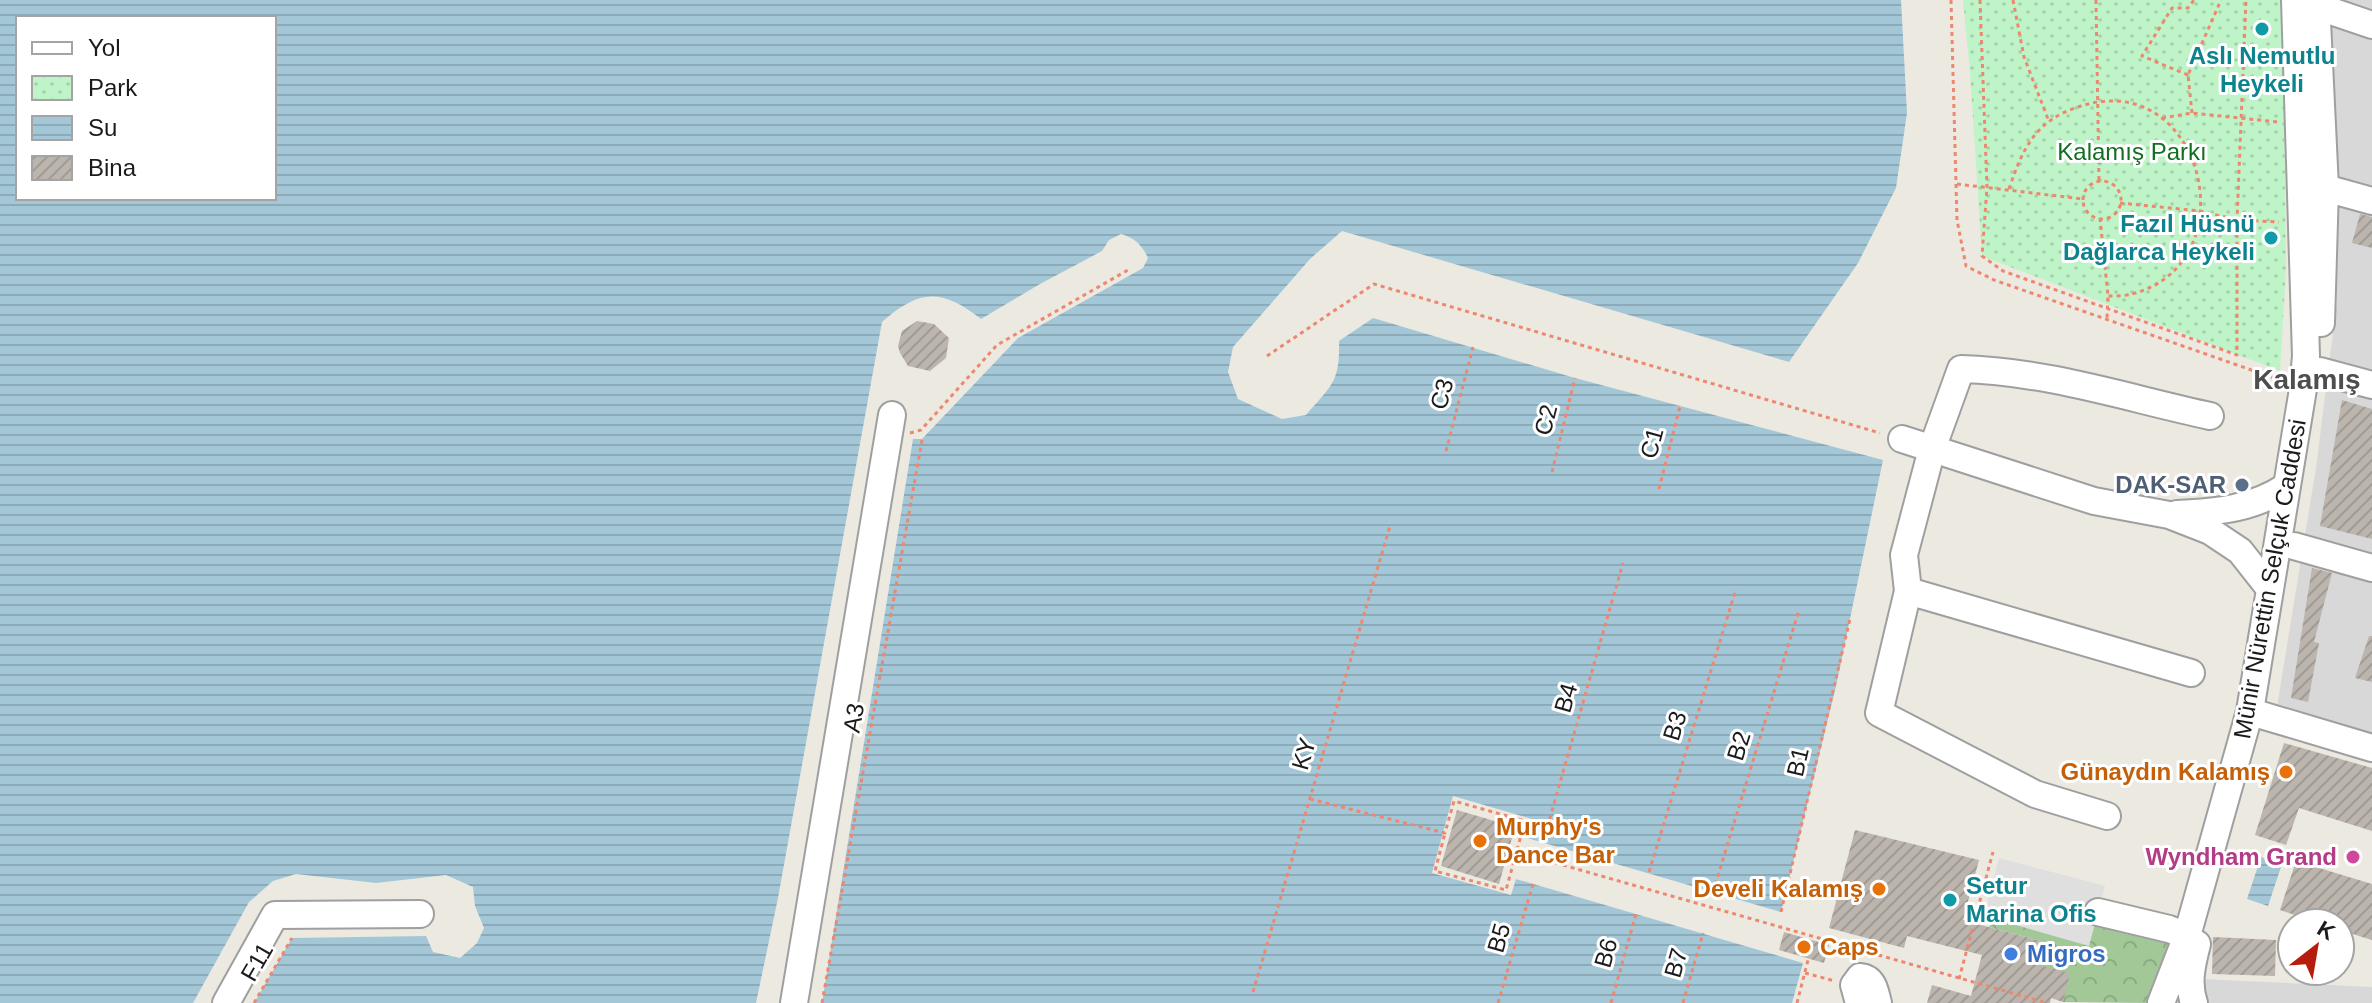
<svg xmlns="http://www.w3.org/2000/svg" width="2372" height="1003" font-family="Helvetica,sans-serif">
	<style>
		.residential { fill: #d9d8d8 }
		.forest { fill: url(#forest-crowns) }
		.park { fill: url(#park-dots) }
		.parking { fill: #dfdfdf }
		.water { fill: url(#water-rules); fill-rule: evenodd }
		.building { fill: url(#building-hatch) }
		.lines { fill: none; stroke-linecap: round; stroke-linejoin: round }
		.minor-casing { stroke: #9f9f9f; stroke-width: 30 }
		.path { stroke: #ee876f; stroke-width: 3; stroke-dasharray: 4 4; stroke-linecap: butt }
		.minor { stroke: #fff; stroke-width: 26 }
		.culture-dot { fill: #0f9aa8; stroke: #fff; stroke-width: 3 }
		.service-dot { fill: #5c6f8a; stroke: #fff; stroke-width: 3 }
		.food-dot { fill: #e8710a; stroke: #fff; stroke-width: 3 }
		.hotel-dot { fill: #d1479c; stroke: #fff; stroke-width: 3 }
		.shop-dot { fill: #3f7fe0; stroke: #fff; stroke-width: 3 }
		.labels { text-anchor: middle; stroke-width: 6; stroke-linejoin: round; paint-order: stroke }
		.culture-label { font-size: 24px; font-weight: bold; fill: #0d838f; stroke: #fff }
		.park-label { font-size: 24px; fill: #136e22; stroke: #fff }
		.street-label { font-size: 24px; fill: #1b1b1b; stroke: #fff }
		.service-label { font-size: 24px; font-weight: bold; fill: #4e5e75; stroke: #fff; text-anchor: end }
		.food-label { font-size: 24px; font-weight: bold; fill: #c56008; stroke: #fff; text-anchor: end }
		.hotel-label { font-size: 24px; font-weight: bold; fill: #b23c85; stroke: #fff; text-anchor: end }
		.shop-label { font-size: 24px; font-weight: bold; fill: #366cbe; stroke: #fff; text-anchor: start }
		.quarter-label { font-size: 28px; font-weight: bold; fill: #4e4e4e; stroke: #fff }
	</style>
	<defs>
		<pattern id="forest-crowns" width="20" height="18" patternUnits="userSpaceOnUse" patternTransform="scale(2)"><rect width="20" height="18" fill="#a2c898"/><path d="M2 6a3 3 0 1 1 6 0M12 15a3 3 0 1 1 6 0" fill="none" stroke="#8bab82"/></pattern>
		<pattern id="park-dots" width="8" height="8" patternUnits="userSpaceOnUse" patternTransform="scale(2)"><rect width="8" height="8" fill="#bff4c8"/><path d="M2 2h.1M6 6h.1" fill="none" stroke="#a4d1ab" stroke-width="1.8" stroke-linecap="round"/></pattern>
		<pattern id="water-rules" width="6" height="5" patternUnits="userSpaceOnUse" patternTransform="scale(2)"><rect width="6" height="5" fill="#a4c7d7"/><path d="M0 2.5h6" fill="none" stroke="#8daab8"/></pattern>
		<pattern id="building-hatch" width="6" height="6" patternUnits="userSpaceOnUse" patternTransform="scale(2)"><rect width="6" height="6" fill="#bbb5ae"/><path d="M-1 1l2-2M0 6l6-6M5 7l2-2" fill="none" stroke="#a09b95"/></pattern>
	</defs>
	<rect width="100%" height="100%" fill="#ece9e1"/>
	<!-- residential -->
	<path class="residential" d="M2329,0h43v756l-98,-31 42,-257 21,-167z
		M2201,979l171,8v16h-171z"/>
	<!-- forest -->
	<path class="forest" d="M2003,908l171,29 -23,66 -88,-1 -25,-37 6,-23 -55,-15z"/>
	<!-- park -->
	<path class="park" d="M1963,0h320l3,269 -6,102 -298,-115 -12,-183z"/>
	<!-- parking -->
	<path class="parking" d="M1999,858l106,28 -16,60 -105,-30z"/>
	<!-- water -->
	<path class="water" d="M0,0h1901l6,113 -11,75 -38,75 -69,99 -447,-131 -32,28 -77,88 -5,25 10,27 44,20 24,-4c26,-30 34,-33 33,-74l34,-23 202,60 308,82 -47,226 -55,226 -254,-74 5,-19 -79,-23 -21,77 79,22 5,-16 287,84 -11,40h-970l91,-564h9l96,-101 125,-70 5,-10c-6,-13 -13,-20 -27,-24l-12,6 -7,11 -62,33 -59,35c-39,-31 -62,-30 -99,3l-104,576 -22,105h-502l38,-65 134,-2 7,16 27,6 17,-15 7,-15 -9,-22 -2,-19 -27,-12 -70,8 -80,-9 -23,7 -24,21 -56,101h-193zM18,18h256v180h-256z
		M2261,857l21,7 -14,42 -21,-7z"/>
	<!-- building -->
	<path class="building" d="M2360,214l12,3v31l-20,-5z
		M917,321l17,3 15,14 -3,20 -16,13 -22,-5 -8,-13 -2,-7 4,-15z
		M2342,400l30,9v130l-52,-13z
		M2312,568l20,5 -18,69 5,1 -11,59 -17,-4z
		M2369,636h3v46l-17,-4z
		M2284,743l88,25v63l-73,-23 -13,37 -31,-10z
		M1457,810l58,17 -16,57 -58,-18z
		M1855,830l124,30 -16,60 81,22 -6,23 32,8 -7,29 -12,-4 -1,5h-123l5,-18 39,11 11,-41 -75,-19 -3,12 -75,-20z
		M2296,861l76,23v56l-32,-10v-7h-21l-39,-13z
		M1784,932l45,13 -5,18 -45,-13z
		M2213,937l63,3 -1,36 -63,-2z"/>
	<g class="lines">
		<!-- minor casing -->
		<g class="minor-casing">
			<path id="minor" d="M2316,0l9,188 -4,135
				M2316,6l56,19
				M2325,188l47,13
				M2320,371l52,14
				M1902,439l192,62 75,14 41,16 30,20 30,38
				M2177,514c40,-2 76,-5 110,-28
				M2294,546l78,22
				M1908,591l-29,122 156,81 72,22
				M2191,673l-283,-82 -4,-36 28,-106 29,-80c85,2 166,29 249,47
				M2261,715l111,33
				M2098,912l71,17 18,7
				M226,1003l49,-88 145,-1
				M794,1003l98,-588
				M1859,1003l-5,-18 6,-8c14,1 15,15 18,26
				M2161,1003l26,-67 63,-225 53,-322 3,-33 -11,-356
				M2194,1003c-7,-20 -2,-39 3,-59"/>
		</g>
		<!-- path -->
		<path class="path" d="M1951,0l6,220 9,46 28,14 289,101
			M1980,0l7,187 -5,69 21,15 234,84v-135l9,-220
			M2013,0l11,57 24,62
			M2096,0l3,181
			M2188,75l-46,-19 30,-48h16l6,-8
			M2192,113l-4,-38 33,-75
			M2162,118l30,-5 86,9
			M2083 200a19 19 0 1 1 38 0a19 19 0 1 1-38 0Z
			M1957,184l126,15
			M2009,189c14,-41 26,-69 72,-83 122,-39 170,157 51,188 -7,2 -16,2 -24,2
			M2120,203l80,8 37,9 42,2
			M2100,218l8,78 -1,22
			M1267,356l107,-72 506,149
			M910,433l11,-3 76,-85 131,-75
			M1446,451l27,-104
			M1552,472l23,-94
			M1659,489l21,-83
			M1310,799l135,34 9,-32 71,20 -19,69 -71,-19 10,-38
			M1543,842l80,-279
			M1509,854l8,-2 530,151
			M1649,872l87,-283
			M1713,892l86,-282
			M1781,912l69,-293
			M1805,973l30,8
			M1959,979l34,-127
			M1253,992l137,-466
			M254,1003l38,-65
			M822,1003l100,-563
			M1498,1003l35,-119
			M1611,1003l25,-89
			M1683,1003l20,-70
			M1797,1003l11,-43"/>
		<!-- minor -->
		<use href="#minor" class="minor"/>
	</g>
	<!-- markers -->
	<g class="culture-dot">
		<circle cx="2262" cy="29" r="8"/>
		<circle cx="2271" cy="238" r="8"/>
		<circle cx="1950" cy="900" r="8"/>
	</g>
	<circle class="service-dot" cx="2242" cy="485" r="8"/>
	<g class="food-dot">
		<circle cx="2286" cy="772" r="8"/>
		<circle cx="1480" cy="841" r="8"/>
		<circle cx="1879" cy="889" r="8"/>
		<circle cx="1804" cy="947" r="8"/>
	</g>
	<circle class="hotel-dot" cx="2353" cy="857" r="8"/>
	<circle class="shop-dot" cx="2011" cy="954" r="8"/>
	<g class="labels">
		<!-- culture labels -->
		<g class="culture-label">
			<text x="2262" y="64">Aslı Nemutlu<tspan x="2262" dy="28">Heykeli</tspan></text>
			<text x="2255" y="232" text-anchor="end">Fazıl Hüsnü<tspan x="2255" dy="28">Dağlarca Heykeli</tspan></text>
			<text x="1966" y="894" text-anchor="start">Setur<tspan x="1966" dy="28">Marina Ofis</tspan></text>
		</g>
		<!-- park labels -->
		<g class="park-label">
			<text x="2132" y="160">Kalamış Parkı</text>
		</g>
		<!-- street labels -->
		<g class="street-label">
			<text transform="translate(1442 394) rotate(-75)" y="8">C3</text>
			<text transform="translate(1546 420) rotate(-76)" y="8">C2</text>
			<text transform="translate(1652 443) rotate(-75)" y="8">C1</text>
			<text transform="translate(2270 579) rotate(-80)" y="8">Münir Nürettin Selçuk Caddesi</text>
			<text transform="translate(1566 698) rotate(-74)" y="8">B4</text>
			<text transform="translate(854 718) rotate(-80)" y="8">A3</text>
			<text transform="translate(1675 726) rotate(-73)" y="8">B3</text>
			<text transform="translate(1739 746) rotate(-73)" y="8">B2</text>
			<text transform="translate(1304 754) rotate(-74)" y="8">KY</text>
			<text transform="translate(1798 762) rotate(-77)" y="8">B1</text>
			<text transform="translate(1499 938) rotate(-74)" y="8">B5</text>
			<text transform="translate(1606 953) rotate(-74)" y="8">B6</text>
			<text transform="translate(257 962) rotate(-60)" y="8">F11</text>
			<text transform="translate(1676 963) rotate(-74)" y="8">B7</text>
		</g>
		<!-- service labels -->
		<g class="service-label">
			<text x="2226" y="493">DAK-SAR</text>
		</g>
		<!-- food labels -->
		<g class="food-label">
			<text x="2270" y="780">Günaydın Kalamış</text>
			<text x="1496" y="835" text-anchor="start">Murphy's<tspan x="1496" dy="28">Dance Bar</tspan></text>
			<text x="1863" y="897">Develi Kalamış</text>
			<text x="1820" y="955" text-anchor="start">Caps</text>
		</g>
		<!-- hotel labels -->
		<g class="hotel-label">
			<text x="2337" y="865">Wyndham Grand</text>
		</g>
		<!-- shop labels -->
		<g class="shop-label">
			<text x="2027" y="962">Migros</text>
		</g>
		<!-- quarter labels -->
		<g class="quarter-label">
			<text x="2307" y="389">Kalamış</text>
		</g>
	</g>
	<!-- legend -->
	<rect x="16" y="16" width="260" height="184" fill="#ffffff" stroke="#a4a4a4" stroke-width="2"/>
	<rect x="32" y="42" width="40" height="12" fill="#ffffff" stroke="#a4a4a4" stroke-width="2"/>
	<text x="88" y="56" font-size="24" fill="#1b1b1b">Yol</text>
	<rect x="32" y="76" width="40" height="24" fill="url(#park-dots)" stroke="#a4a4a4" stroke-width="2"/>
	<text x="88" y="96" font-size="24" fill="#1b1b1b">Park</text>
	<rect x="32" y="116" width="40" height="24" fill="url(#water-rules)" stroke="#a4a4a4" stroke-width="2"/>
	<text x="88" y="136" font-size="24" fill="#1b1b1b">Su</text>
	<rect x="32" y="156" width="40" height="24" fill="url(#building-hatch)" stroke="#a4a4a4" stroke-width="2"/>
	<text x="88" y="176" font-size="24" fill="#1b1b1b">Bina</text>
	<!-- north arrow -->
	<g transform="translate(2316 947) rotate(31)"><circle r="38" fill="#ffffff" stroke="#a4a4a4" stroke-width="2"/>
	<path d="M0-6L14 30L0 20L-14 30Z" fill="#b71d0e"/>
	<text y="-12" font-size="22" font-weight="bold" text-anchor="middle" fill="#1b1b1b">K</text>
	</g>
</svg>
